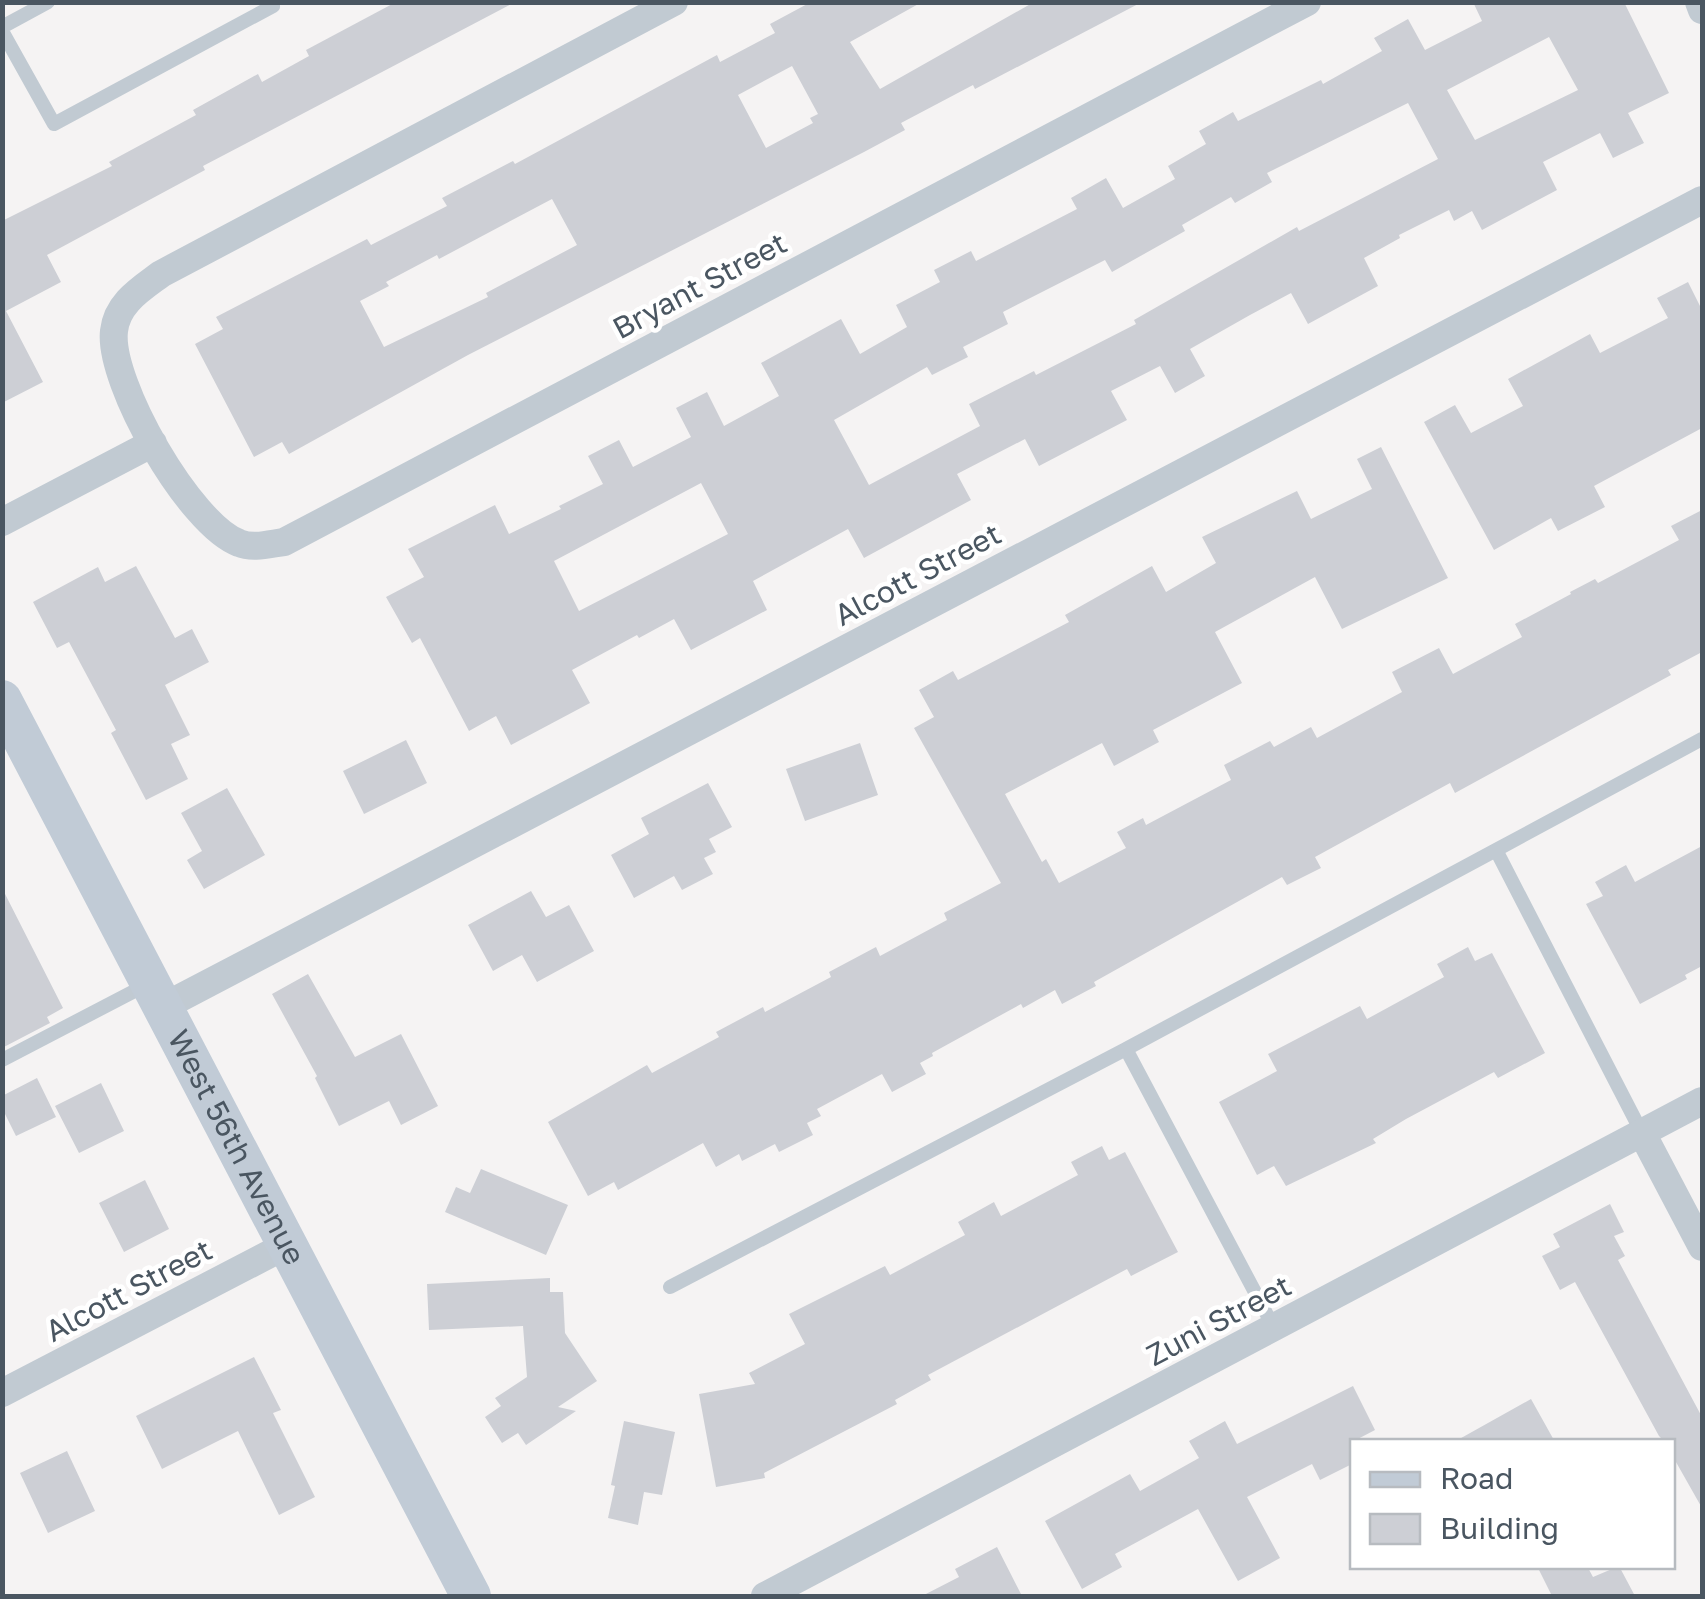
<svg xmlns="http://www.w3.org/2000/svg" width="1705" height="1599" font-family="'Golos Text',sans-serif">
	<style>
		.building { fill: #cdcfd5; fill-rule: evenodd }
		.lines { fill: none; stroke-linecap: round; stroke-linejoin: round }
		.lane { stroke: #c1cad2; stroke-width: 14 }
		.street { stroke: #c1cad2; stroke-width: 28 }
		.secondary { stroke: #c1cbd6; stroke-width: 40 }
		.labels { text-anchor: middle; stroke-width: 9; stroke-linejoin: round; paint-order: stroke }
		.street-label { font-size: 30px; fill: #4a5661; stroke: #fff }
	</style>
	<rect width="100%" height="100%" fill="#f5f3f3"/>
	<!-- building -->
	<path class="building" d="M396,2h119l-312,164 2,4 -158,85 14,27 -55,29 37,71 -41,21v-182l110,-55 -3,-4 87,-47 -3,-5 65,-36 4,8 47,-26 -3,-6z
		M811,2h111l-72,40 30,47 154,-87h108l-167,87 -2,-4 -72,38 4,7 -41,22 -396,203 -179,99 -7,-12 -28,15 -59,-113 28,-15 -7,-12 151,-78 4,6 76,-39 -5,-8 71,-37 2,3 202,-109 3,7 55,-29 -5,-9zM792,66l26,48 -8,4 3,5 -47,25 -28,-53zM552,199l25,46 -91,48 2,4 -104,50 -24,-46 29,-15 -3,-4 51,-27 2,4z
		M1473,2h151l45,91 -41,20 16,30 -31,15 -13,-25 -57,29 14,28 -75,40 -10,-19 -18,10 -5,-11 -50,25 1,3 -36,20 14,28 -70,38 -17,-31 -41,22 -60,34 15,27 -30,17 -15,-27 -49,25 16,29 -88,46 -14,-27 -68,35 14,26 -107,58 -16,-29 -95,52 14,29 -76,40 -17,-31 -35,19 -2,-3 -65,35 18,33 -79,42 -15,-29 -27,15 -49,-93 -8,5 -26,-46 38,-20 -16,-28 87,-44 14,29 52,-25 -2,-3 44,-22 -15,-28 31,-16 14,27 58,-30 -15,-29 31,-16 17,34 55,-30 -18,-33 80,-44 19,35 47,-27 -11,-22 44,-23 -6,-12 37,-19 5,10 101,-52 -6,-11 35,-20 17,30 52,-29 -7,-13 38,-22 -7,-13 34,-19 5,9 83,-41 2,4 59,-33 -8,-13 34,-19 17,31 57,-29zM1549,37l29,53 -103,50 -28,-50zM1408,103l30,56 -139,72 -2,-4 -163,93 2,4 -100,51 -2,-4 -65,33 11,22 -111,59 -35,-65 93,-53 5,8 36,-18 -5,-10 45,-23 -5,-12 102,-52 7,12 73,-41 -3,-6 49,-28 4,6 37,-21 -5,-9zM701,483l27,51 -149,77 -25,-50z
		M1688,282l14,28v118l-108,58 11,21 -47,24 -7,-13 -57,32 -70,-128 31,-17 16,28 52,-27 -15,-27 82,-45 10,19 68,-35 -11,-20z
		M1381,447l67,131 -106,51 -27,-52 -100,55 27,51 -89,47 6,12 -45,24 -12,-23 -97,51 37,68 4,-3 13,24 67,-35 -9,-16 26,-14 3,7 85,-45 -7,-15 46,-24 4,6 37,-20 6,11 85,-46 -10,-20 47,-24 14,26 69,-37 -7,-13 56,-30 -1,-2 25,-13 3,4 81,-43 -8,-14 31,-16v142l-34,18 3,5 -216,118 -5,-10 -135,74 6,11 -34,17 -5,-8 -188,105 2,4 -34,18 -7,-14 -32,18 -2,-4 -89,49 1,3 -13,7 6,11 -34,18 -10,-18 -65,35 4,7 -14,7 6,12 -34,17 -4,-8 -33,17 -3,-7 -23,13 -13,-24 -85,47 -4,-8 -26,14 -40,-74 99,-57 5,8 67,-36 -3,-5 47,-25 2,5 66,-35 -2,-5 47,-25 4,9 67,-36 -3,-7 57,-30 -87,-155 20,-11 -15,-27 34,-19 5,9 111,-58 -4,-7 87,-49 14,26 50,-29 -14,-26 95,-46 14,28 61,-30 -15,-30z
		M136,566l39,72 17,-9 17,33 -44,23 25,50 -19,9 17,35 -42,21 -35,-67 5,-3 -47,-88 -12,6 -24,-46 65,-35 7,15z
		M406,740l21,43 -63,31 -21,-43z
		M860,743l18,52 -73,26 -19,-52z
		M708,783l24,44 -23,12 7,13 -12,6 9,16 -31,16 -8,-14 -40,22 -23,-43 38,-21 -8,-16z
		M227,788l38,67 -61,34 -17,-29 15,-9 -21,-38z
		M1702,846v120l-17,9 2,4 -47,25 -54,-100 17,-8 -8,-14 31,-17 9,17z
		M2,888l61,120 -16,9 3,6 -48,25z
		M531,891l15,26 23,-12 25,46 -57,31 -15,-27 -29,16 -25,-46z
		M1468,947l7,14 17,-8 53,100 -47,25 -4,-6 -88,47 -33,20 3,4 -90,43 -12,-20 -17,9 -38,-73 58,-31 -9,-17 92,-48 7,13 77,-42 -7,-13z
		M308,974l47,83 46,-23 37,72 -37,19 -12,-24 -50,25 -24,-48 2,-2 -45,-82z
		M37,1078l19,39 -40,19 -14,-28v-12z
		M101,1083l23,48 -45,22 -24,-47z
		M1102,1146l7,14 16,-8 53,100 -47,24 -4,-7 -199,106 3,5 -36,20 2,4 -133,69 1,5 -49,9 -17,-93 56,-10 -6,-11 56,-29 -16,-30 96,-48 5,9 75,-40 -7,-13 36,-20 7,14 77,-41 -7,-13z
		M481,1169l87,36 -22,50 -101,-43 11,-25 14,6z
		M145,1180l24,49 -45,23 -25,-49z
		M1610,1204l14,28 -10,4 11,20 -7,4 84,157v91l-30,-53v-13h-7l-6,-6 -84,-154 -15,8 -18,-34 18,-9 -7,-13z
		M550,1278v14h13l2,41 32,48 -39,26 18,4 -50,34 -8,-12 -16,10 -17,-26 16,-11 -6,-8 32,-21 -4,-51 -94,4 -2,-46z
		M254,1357l27,53 -8,3 42,84 -36,18 -41,-84 -76,38 -26,-53z
		M1353,1386l22,44 -23,12v22l-32,16 -8,-16 -65,33 33,61 -42,23 -40,-72 -83,45 7,13 -40,22 -37,-68 85,-47 10,17 59,-33 -10,-17 36,-20 12,23z
		M1531,1399l24,43h-101z
		M624,1421l51,11 -13,63 -18,-3 -6,33 -30,-7 7,-32 -4,-1z
		M67,1451l28,60 -47,22 -28,-60z
		M997,1547l25,49h-100l37,-19 -4,-8z
		M1537,1566h50l6,11 26,-11 16,30h-83z"/>
	<g class="lines">
		<!-- lane -->
		<path class="lane" d="M2,27l46,-25
			M2,31l52,93 219,-118 -1,-4
			M1496,850l206,-111
			M2,1060l146,-76
			M670,1287l456,-238
			M1274,1328l-148,-279 370,-199 146,283"/>
		<!-- street -->
		<path class="street" d="M674,2l-513,272c-20,15 -44,29 -47,57 -6,51 76,194 125,212 14,6 30,1 45,-1l1023,-540
			M1699,2l3,8
			M2,522l151,-79
			M163,1007l1539,-807
			M1642,1133l60,114
			M2,1393l283,-147
			M765,1596l937,-495"/>
		<!-- secondary -->
		<path class="secondary" id="s1" d="M2,700l469,896"/>
	</g>
	<g class="labels">
		<!-- street labels -->
		<g class="street-label">
			<text transform="translate(700 286) rotate(-28)" y="10">Bryant Street</text>
			<text transform="translate(918 575) rotate(-28)" y="10">Alcott Street</text>
			<text dy="10" stroke="none"><textPath href="#s1" startOffset="505">West 56th Avenue</textPath></text>
			<text transform="translate(129 1291) rotate(-28)" y="10">Alcott Street</text>
			<text transform="translate(1219 1321) rotate(-28)" y="10">Zuni Street</text>
		</g>
	</g>
	<!-- border -->
	<rect width="1705" height="1599" fill="none" stroke="#4a5661" stroke-width="10"/>
	<!-- legend -->
	<rect x="1350" y="1439" width="325" height="130" fill="#ffffff" stroke="#b7bbc0" stroke-width="2.5"/>
	<rect x="1370" y="1472" width="50" height="15" fill="#c1cbd6" stroke="#b7bbc0" stroke-width="2.5"/>
	<text x="1440" y="1489" font-size="30" fill="#4a5661">Road</text>
	<rect x="1370" y="1514" width="50" height="30" fill="#cdcfd5" stroke="#b7bbc0" stroke-width="2.5"/>
	<text x="1440" y="1539" font-size="30" fill="#4a5661">Building</text>
</svg>
